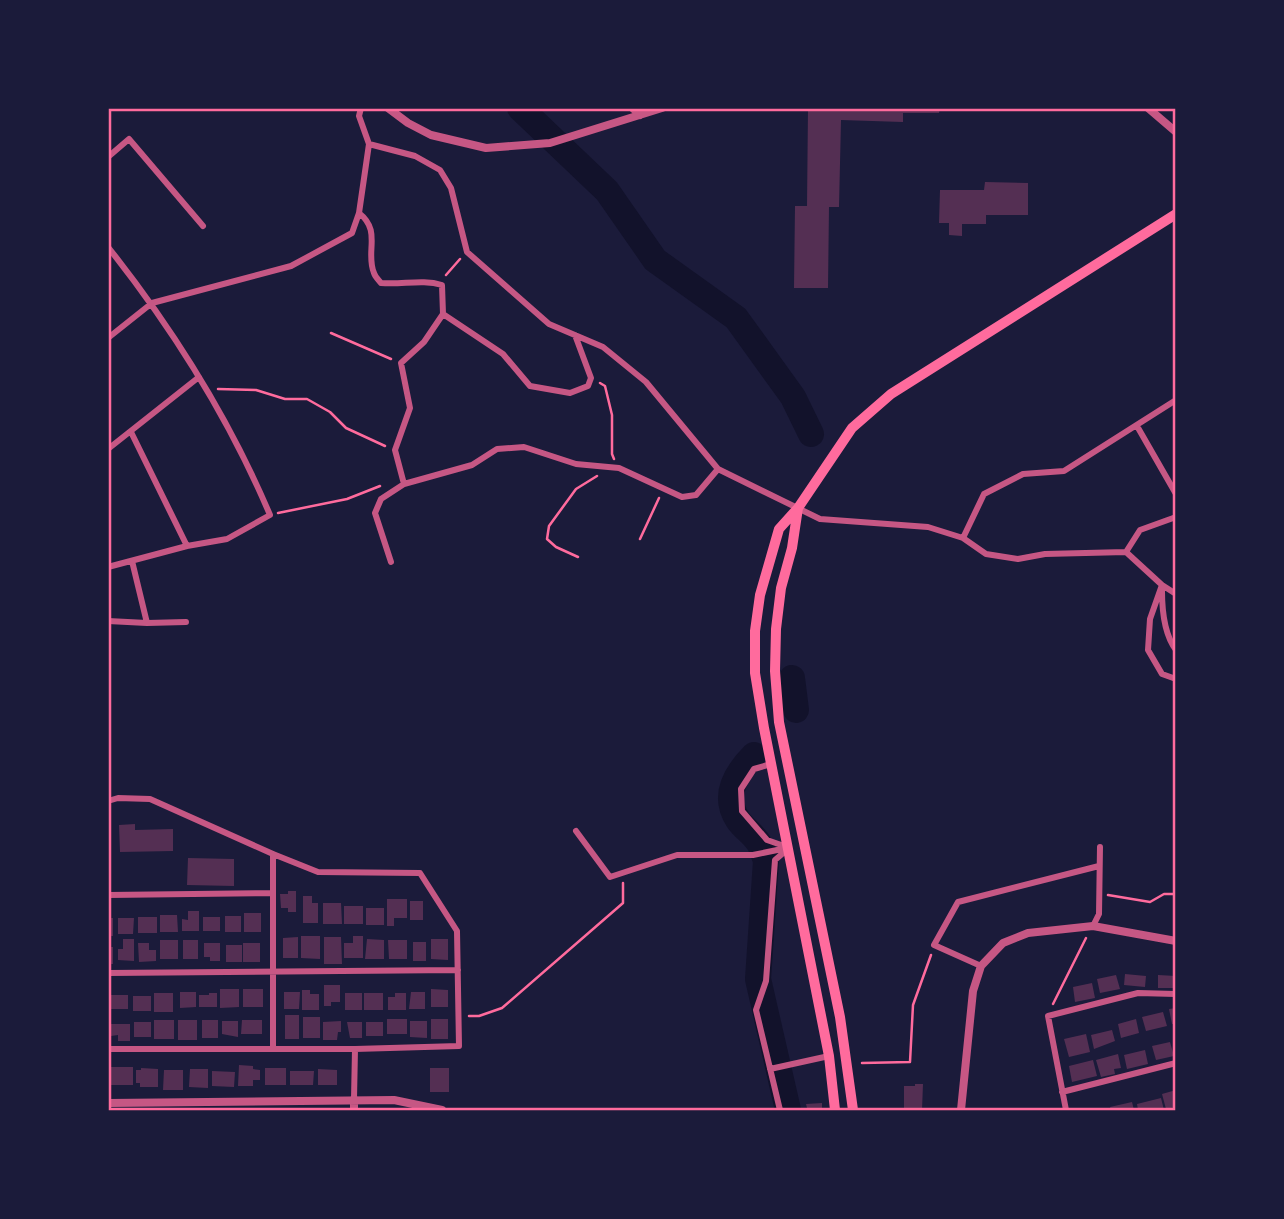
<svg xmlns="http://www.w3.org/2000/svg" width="1284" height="1219" font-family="Literata,serif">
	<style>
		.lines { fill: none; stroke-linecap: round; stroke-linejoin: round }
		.river { stroke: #12122b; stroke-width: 26 }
		.building { fill: #542f53 }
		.path { stroke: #ff6b9d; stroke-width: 2.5 }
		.minor { stroke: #c65784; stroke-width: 6 }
		.tertiary { stroke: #c65784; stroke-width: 8 }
		.primary { stroke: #ff6b9d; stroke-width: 10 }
		.neatline { fill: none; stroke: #ff6b9d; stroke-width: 2.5 }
	</style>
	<rect width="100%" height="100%" fill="#1b1b3a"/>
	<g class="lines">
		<!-- river -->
		<path class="river" d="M520,108l87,83 48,69 81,58 57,79 18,37
			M792,678l4,32
			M754,755c-18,18 -32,40 -16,65 6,9 17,15 22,25 3,5 4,11 6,16l-8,118 30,131"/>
	</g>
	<!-- building -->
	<path class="building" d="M808,108h132l-1,5h-36v9l-62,-2 -2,87h-10l-1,81h-34l1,-82h12z
		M985,182l43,1v32h-42v9h-24v12l-13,-1v-12h-10l1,-33h44z
		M135,824v6l38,-1v22l-53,1 -1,-27z
		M188,858l46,1v27l-47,-1z
		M288,891h8v21h-8v-4h-7l-1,-14h8z
		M303,896h9v7h6v20h-15z
		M387,899h20v19h-13v8h-7z
		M410,901h13v19h-13z
		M323,903h18l1,21h-19z
		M344,906h19v18h-19z
		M366,908h18v17h-18z
		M188,911h11v20h-17v-12l6,1z
		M244,913h17v19h-17z
		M160,915h17l1,17h-18z
		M225,916h16v16h-16z
		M138,917h19v16h-19z
		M203,917h17v14h-17z
		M108,918h5v18h-5z
		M118,918h16l-1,16h-15z
		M301,936h19v23l-19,-1z
		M353,936h10v22h-19v-15h9z
		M298,937v21h-15v-20z
		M324,937h17l1,27h-18z
		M123,939h11v22l-16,-1v-11h5z
		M367,939l17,1v19h-19z
		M431,939h17v21l-17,-1z
		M160,940h18v19h-18z
		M183,940h15v19h-15z
		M388,940h19v19h-18z
		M413,942h13v19h-13z
		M138,943h11v7h7v11l-17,1z
		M204,943h16v18h-10v-4h-6z
		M243,943h17v19h-17z
		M226,945h16v17h-16z
		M108,947h5v17h-5z
		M1125,974l21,2 -1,11 -21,-2z
		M1116,975l4,14 -20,4 -3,-14z
		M1158,975l18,1v12h-18z
		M1092,983l3,15 -20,4 -2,-15z
		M324,985h16v17h-9v4h-7z
		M220,989h19v18l-19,1z
		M243,989h20v18h-20z
		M431,989l17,1v17h-17z
		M302,990h8v4h9v16h-17z
		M180,992h16v15l-16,1z
		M284,992h16l-1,17h-15z
		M411,992h14v17h-16z
		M154,993h19v19h-19z
		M209,993h8v14h-18v-12h10z
		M345,993h17v17h-17z
		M364,993h19v17h-19z
		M395,993h11v17h-18v-13h7z
		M110,995h18v14h-18z
		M133,996h18v15h-18z
		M1176,1008v16h-4l-3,-15z
		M1163,1012l4,14 -21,5 -4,-14z
		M285,1015h14v24h-14z
		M303,1017h17v21h-17z
		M387,1019h20v15h-20z
		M431,1019h17v20h-17z
		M1136,1019l3,14 -18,5 -3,-14z
		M154,1020h20v19h-20z
		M178,1020h19v20h-19z
		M202,1020h16v18h-16z
		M242,1020h20v14h-21z
		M222,1021h16v16l-16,-3z
		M341,1021v11h-3l-1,8h-14v-18z
		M410,1021h17v17l-17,-1z
		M134,1022h17v15h-17z
		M347,1022h15v16h-12z
		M366,1022h17v14h-17z
		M111,1024h19v17h-12v-6l-7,1z
		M1112,1030l3,11 -21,8 -3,-14z
		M1086,1034l4,18 -21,5 -5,-18z
		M1170,1042l4,14 -18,4 -4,-14z
		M1145,1050l3,14 -21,5 -3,-14z
		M1118,1054l3,14 -7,1 1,5 -14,3 -5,-17z
		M1093,1060l4,16 -25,6 -3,-16z
		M239,1065l14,1v3l7,1v10h-7v6h-15z
		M108,1067h25v18h-25z
		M141,1068l17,1v18h-18v-4h-4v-13h5z
		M265,1068h21v17h-21z
		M430,1068h19v24h-19z
		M190,1069h18v19l-19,-1z
		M318,1069l19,1v15h-19z
		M164,1070h19v20h-20z
		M212,1071l23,1 -1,15 -22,-1z
		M290,1071h24l-1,14h-23z
		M915,1084h8l-1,26h-18v-24h11z
		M1176,1090v17l-10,2 -4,-15z
		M1161,1098l3,12h-26l-1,-6z
		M1132,1102l2,8h-23l-1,-3z
		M822,1103v7h-21v-2h6l-1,-4z"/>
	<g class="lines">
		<!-- path -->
		<path class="path" d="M446,275l14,-16
			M331,333l60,26
			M600,383l5,3 7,29v39l2,5
			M218,389l38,1 29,9h22l23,13 16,16 39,18
			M278,513l69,-14 33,-13
			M640,539l19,-41
			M578,557l-22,-10 -9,-8 2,-13 27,-37 21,-13
			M1108,895l42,7 14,-8h12
			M1053,1004l33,-66
			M469,1016h10l23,-8 121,-105v-20
			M862,1063l48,-1 3,-57 18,-50"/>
		<!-- minor -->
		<path class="minor" d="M361,108l-2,8 10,28 46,12 25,14 11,18 16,64 82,72 54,23 43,35 72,87 102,50 108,8 35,11 23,16 32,5 27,-5 81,-2 36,33 14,9
			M631,108l9,8
			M108,157l21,-18 74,87
			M359,213c23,18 6,39 15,60 1,4 5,7 7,10 21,2 41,-4 61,2l1,29 -19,28 -23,21 9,45 -15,42 9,34 -23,15 -6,14 16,49
			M108,247c65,82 121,171 162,268l-43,24 -40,7 -79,21
			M443,314l60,40 27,32 40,7 18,-7 3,-8 -16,-43
			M108,338l44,-35 139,-37 61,-33 7,-20 10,-69
			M1137,426l39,68
			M131,432l56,114
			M108,449l91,-72
			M404,484l68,-19 25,-16 27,-2 52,17 43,4 63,29 14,-2 22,-26
			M963,538l21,-44 39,-20 41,-3 112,-71
			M1126,552l14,-22 36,-13
			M132,561l15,62
			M1162,585l-12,34 -2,31 14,24 14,5
			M1162,591c0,18 2,43 14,59
			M108,621l39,2 39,-1
			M771,764l-17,5 -13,20 1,22 25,29 20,7
			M108,801l10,-3 32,1 123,55 45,18 102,1 37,58 2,115 -104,3h-247
			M576,831l34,46 67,-22h76l34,-7
			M108,895l165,-2
			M1093,926l6,-12 1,-67
			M981,966l-47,-21 24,-43 141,-36
			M108,973l350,-3
			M273,1048v-194
			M770,1069l59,-13
			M1062,1092l114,-29
			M354,1099l1,-50
			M780,1110l-24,-100 10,-29 9,-121 14,-12
			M1066,1110l-18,-94 90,-23 38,1"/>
		<!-- tertiary -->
		<path class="tertiary" d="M388,108l20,15 23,12 55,13 64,-5 112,-35
			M1148,108l28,24
			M354,1099v11
			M108,1103l286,-3 48,10
			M961,1110l12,-119 8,-25 22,-23 25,-10 65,-7 83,15"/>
		<!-- primary -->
		<path class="primary" d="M798,508l-6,40 -11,40 -5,41 -1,42 4,51 61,295 13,93
			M835,1110l-6,-54 -65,-328 -9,-55v-42l5,-36 19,-66 19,-21 54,-80 39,-34 285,-180"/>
	</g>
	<!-- border -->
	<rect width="1284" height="1219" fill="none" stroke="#1b1b3a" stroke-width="220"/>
	<rect x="110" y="110" width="1064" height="999" class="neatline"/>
</svg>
